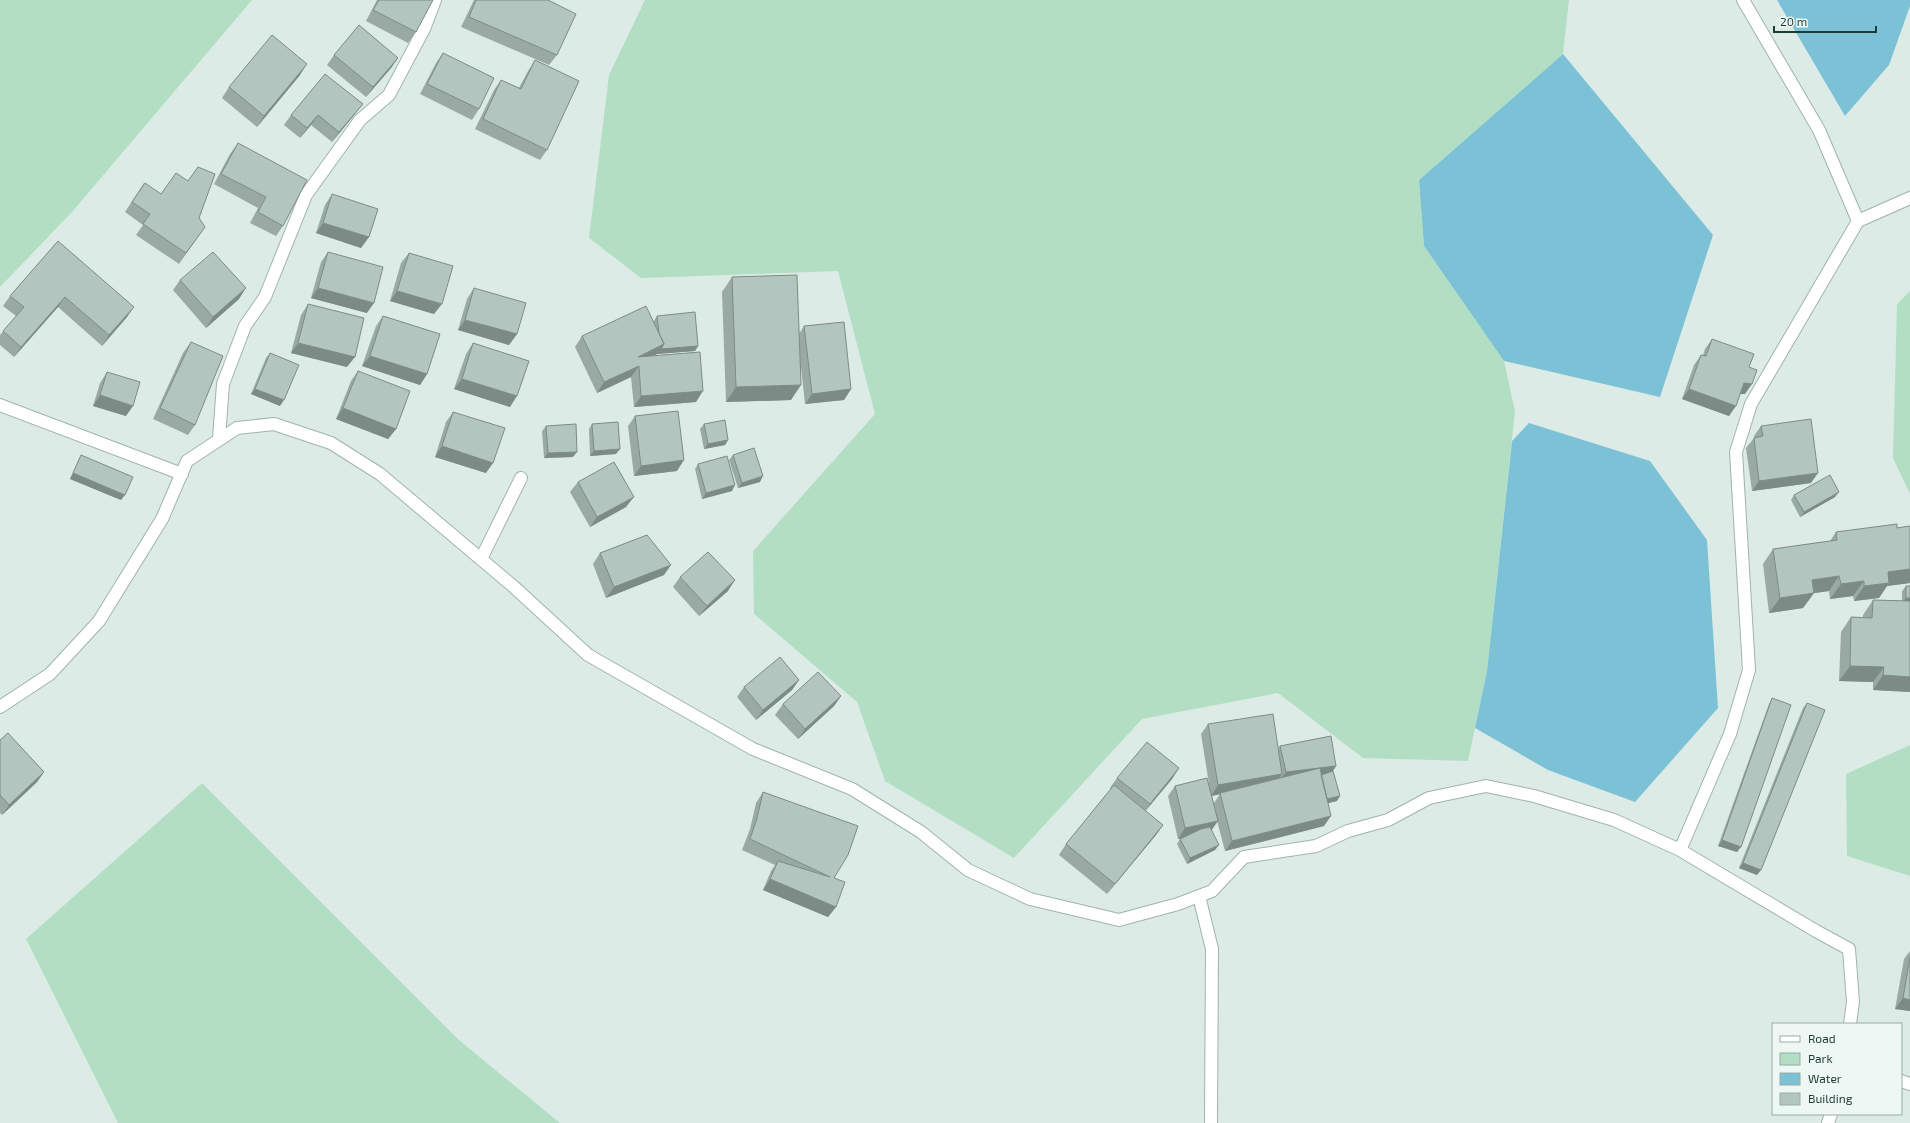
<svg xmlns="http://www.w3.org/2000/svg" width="1910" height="1123" font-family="'Exo 2',sans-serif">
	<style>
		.green { fill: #b2dfc3 }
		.water { fill: #7dc1d7 }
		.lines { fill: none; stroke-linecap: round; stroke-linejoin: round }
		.minor-casing { stroke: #a0b3ae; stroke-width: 14 }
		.minor { stroke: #fff; stroke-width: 12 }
		.wall { fill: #99aaa4; fill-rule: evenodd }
		.shaded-wall { fill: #7d8b86 }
		.building { fill: #b2c6bf; stroke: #7d8b86 }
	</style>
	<rect width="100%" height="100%" fill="#ddebe6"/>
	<!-- green -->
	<path class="green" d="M0,0h252l-180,212 -72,75z
		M645,0h924l-6,54 -144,126 5,66 80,115 11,50 -28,260 -19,90 -105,-3 -85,-65 -136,26 -128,139 -129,-77 -28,-79 -103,-88 -1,-63 122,-137 -37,-143 -197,7 -52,-40 20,-163z
		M1910,291v203l-17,-36 4,-154z
		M1910,745v131l-63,-20 -1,-82z
		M202,783l257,257 101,83h-442l-92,-184z"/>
	<!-- water -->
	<path class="water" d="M1777,0h133v6l-21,59 -44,51z
		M1563,54l150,181 -53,162 -156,-36 -80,-115 -5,-66z
		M1529,423l121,38 57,79 11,168 -83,94 -87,-32 -73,-42 12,-57 25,-230z"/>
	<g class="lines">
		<!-- minor casing -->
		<g class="minor-casing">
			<path id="minor" d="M1743,0l76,130 39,91
				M0,405l182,69
				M219,438l4,-54 22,-58 20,-29 41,-102 54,-75 29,-25 35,-66 11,-29
				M481,559l40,-81
				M0,707l50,-33 49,-53 63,-102 25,-58 50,-33 37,-4 57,19 49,31 134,113 74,68 165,94 99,40 69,43 47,38 62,29 89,21 59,-16 34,-13 32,-34 72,-11 32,-15 40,-11 41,-22 57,-12 48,10 80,24 66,30 136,81 33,18 4,53 -3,22
				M1680,850l50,-116 19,-64 -13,-218 15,-48 107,-183 52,-23
				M1199,896l13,53 -1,174
				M1901,1081l9,3
				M1828,1123l3,-9"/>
		</g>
		<!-- minor -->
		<use href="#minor" class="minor"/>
	</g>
	<!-- wall -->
	<path class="wall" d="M377,0h56l-17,32 -8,11 -42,-22z
		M474,0h74l9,55 -8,10 -88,-38z
		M443,53l36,56 -7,11 -52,-26 16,-31z
		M334,55l64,3 -7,10 -25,29 -39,-32z
		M535,60l12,90 -7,10 -65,-31 19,-39 7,-10 18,8 9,-17z
		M300,75l-43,52 -35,-29 7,-11z
		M355,114l-23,28 -21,-17 -11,13 -16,-13 7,-10z
		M238,143l45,83 -7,10 -26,-13 8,-15 -44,-24 16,-30z
		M144,183l17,11 38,24 6,9 -26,37 -43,-29 7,-10 -18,-13z
		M332,194l37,43 -8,11 -45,-15 9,-28z
		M58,241l69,76 -25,29 -44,-39 -44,50 -14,-12v-10l16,-19 -13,-10 7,-10z
		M328,252l39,61 -56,-15 10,-36z
		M409,253l25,61 -44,-13 11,-38z
		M732,277l67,57 5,-8 47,63 -7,11 -39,4 -4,-37 -10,33 -65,2 -4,-110z
		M180,280l59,19 -33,29 -33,-38z
		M474,288l43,46 -8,11 -51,-15 9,-31z
		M308,304l39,63 -56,-14 10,-38z
		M383,316l44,58 -7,11 -58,-19 14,-40z
		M657,316l41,30 -3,5 -38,3 -3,2 42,46 -62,5 -3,-30 -34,16 -22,-46 7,-11 72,-13v-2z
		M1712,339l37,28 -4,27h-5l-11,22 -47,-17 12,-34 7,-10h2l2,-6z
		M191,342l4,83 -7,10 -35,-16 30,-66z
		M473,343l37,64 -56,-18 12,-35z
		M270,353l10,53 -29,-12 15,-36z
		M358,371l38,58 -8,10 -52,-20 15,-38z
		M107,372l19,44 -33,-10 7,-23z
		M453,412l33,61 -51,-16 11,-35z
		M635,416l42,55 -43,5 -6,-50z
		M592,424l24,30 -26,2 -1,-27z
		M704,424l24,16 -3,5 -21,4 -4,-20z
		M546,426l27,31 -29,1 -2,-27z
		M1761,426l50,57 -59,8 -6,-43 8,-10v-2z
		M81,455l40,45 -51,-21 8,-18z
		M733,455l27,27 -22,6 -9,-28z
		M698,464l34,27 -30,8 -7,-30z
		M578,482l48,25 -36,20 -20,-35z
		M1794,495l41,2 -35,20 -9,-17z
		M1910,526v57l-23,3 -8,12 -25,3 -1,-5 -23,3 -1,-8 -15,2 -11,15 -34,5 -6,-49 10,-15 57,-8 6,-9 61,-4z
		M600,553l64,22 -58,23 -13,-34z
		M680,577l48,14 -29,25 -26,-29z
		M1906,586h4v106l-37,-2v-8l-34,-1 2,-49 10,-15h12v-2l10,-15 29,1v-10z
		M799,680l-7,10 -36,30 -19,-23 7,-10z
		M841,696l-7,10 -36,33 -23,-24 8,-11z
		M1772,698l-35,154 -19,-6 51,-142z
		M1807,703l-50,172 -18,-7 64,-160z
		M1208,724l70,24 2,-2 56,20 -3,5 4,30 -9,2 -4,23 -99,25 -8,-30 -6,9 4,20 -28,14 -10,-20 3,-5 2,-1 -4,1 -10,-43 7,-10 34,-2 -8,-50zM1220,794l-6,9 -2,-7z
		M0,740l44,32 -7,10 -35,33 -2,-2z
		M1179,768l-7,11 -27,32 18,14 -7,10 -49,59 -48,-39 7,-11 45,-55 -1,-1 7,-10z
		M763,792l71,86 2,29 -8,10 -65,-27 8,-19 4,-6 -33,-15 8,-21 6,-26z
		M1910,951v60l-15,-2 9,-50z"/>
	<!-- shaded-wall -->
	<path class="shaded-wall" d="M398,58l-7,10 -25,29 7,-10z
		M307,64l-7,11 -43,52 7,-11z
		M363,104l-8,10 -23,28 7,-10z
		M318,115l-7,10 -11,13 7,-10z
		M323,223l46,14 -8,11 -45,-15z
		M246,288l-7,11 -33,29 7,-11z
		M318,288l56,15 -7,10 -56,-15z
		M397,291l45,13 -8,10 -44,-13z
		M65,297l-7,10 -44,50 7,-10z
		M134,307l-7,10 -25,29 7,-11z
		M465,320l52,14 -8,11 -51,-15z
		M298,343l57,14 -8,10 -56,-14z
		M664,344l34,2 -3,5 -38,3 -26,13 7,-10z
		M370,356l57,18 -7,11 -58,-19z
		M639,366l-8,11 -34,16 7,-11z
		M462,379l55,17 -7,11 -56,-18z
		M1744,383l8,1 -7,10h-8z
		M801,385l-10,15 -65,2 10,-15z
		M255,389l29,11 -4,6 -29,-12z
		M851,389l-7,11 -39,4 7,-10z
		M1689,389l47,17 -7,10 -47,-17z
		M703,391l-7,11 -62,5 7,-11z
		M100,395l33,11 -7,10 -33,-10z
		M343,408l53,21 -8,10 -52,-20z
		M728,440l-3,5 -21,4 4,-5z
		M442,446l51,17 -7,10 -51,-16z
		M620,449l-4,5 -26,2 4,-5z
		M577,452l-4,5 -29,1 4,-5z
		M684,460l-7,11 -43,5 7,-10z
		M73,473l52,22 -4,5 -51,-21z
		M1818,473l-7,10 -59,8 7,-10z
		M763,476l-3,6 -22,6 4,-5z
		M735,485l-3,6 -30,8 4,-6z
		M1839,492l-4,5 -35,20 4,-5z
		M634,497l-8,10 -36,20 7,-10z
		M671,565l-7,10 -58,23 8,-11z
		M1910,569v14l-23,3 -8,12 -25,3 10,-15 24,-14z
		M1839,576l-10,15 -28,4 11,-15z
		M735,580l-7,11 -29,25 8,-10z
		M1864,581l-11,15 -23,3 11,-15z
		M1814,593l-11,15 -34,5 11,-15z
		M1906,598h4v5h-8z
		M1850,666l34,1 -11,15 -34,-1z
		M1883,675l27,2v15l-37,-2z
		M799,680l-7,10 -36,30 7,-10z
		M841,696l-7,10 -36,33 7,-10z
		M1336,766l-7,11 -51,5 8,-10z
		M1179,768l-7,11 -29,35 7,-10z
		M44,772l-7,10 -35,33 7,-10z
		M1282,774l-7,10 -64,12 7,-11z
		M1340,796l-3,5 -16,4 3,-5z
		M1331,816l-7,10 -99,25 7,-10z
		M1218,821l-7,10 -33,8 7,-11z
		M1163,825l-7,10 -49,59 8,-10z
		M1722,840l19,7 -4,5 -19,-6z
		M1219,845l-4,5 -28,14 3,-6z
		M1743,863l18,7 -4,5 -18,-7z
		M770,879l66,28 -8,10 -65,-27z
		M1903,998l7,2v11l-15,-2z"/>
	<!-- building -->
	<path class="building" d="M379,0h54l-17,32 -43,-22z
		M476,0h72l28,14 -19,41 -88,-38z
		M359,25l39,33 -25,29 -39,-32z
		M272,35l35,29 -43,52 -35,-29z
		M443,53l51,25 -15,31 -52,-25z
		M535,60l44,21 -32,69 -64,-31 18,-39 20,9z
		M325,74l38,30 -24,28 -21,-17 -11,13 -16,-13z
		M238,143l69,37 -24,46 -25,-14 8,-15 -45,-23z
		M198,167l17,7 -16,44 6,9 -19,26 -43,-29 7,-10 -18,-12 13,-19 16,11 15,-21 12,8z
		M332,194l46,15 -9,28 -46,-14z
		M58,241l76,66 -25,28 -44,-38 -44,50 -18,-16 21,-24 -14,-11z
		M213,252l33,36 -33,29 -33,-37z
		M328,252l55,15 -9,36 -56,-15z
		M409,253l44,13 -11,38 -45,-13z
		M797,275l4,110 -65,2 -4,-110z
		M474,288l52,15 -9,31 -52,-14z
		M308,304l56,14 -9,39 -57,-14z
		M646,306l18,38 -26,13 62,-5 3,39 -62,5 -2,-30 -35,16 -22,-46z
		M695,312l3,34 -37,3 3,-5 -5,-11 -2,-17z
		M383,316l57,18 -13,40 -57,-18z
		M844,322l7,67 -39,5 -8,-68z
		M1712,339l42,15 -5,13 8,3 -5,14 -8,-1 -8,23 -47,-17 12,-34 5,1z
		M191,342l32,14 -28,69 -35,-17z
		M473,343l56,18 -12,35 -55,-17z
		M270,353l29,12 -15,35 -29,-11z
		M358,371l52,20 -14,38 -53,-21z
		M107,372l33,10 -7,24 -33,-11z
		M678,411l6,49 -43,6 -6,-50z
		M453,412l52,16 -12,35 -51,-17z
		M1811,419l7,54 -59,8 -5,-43 9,-2 -2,-10z
		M725,420l3,20 -20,4 -4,-20z
		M618,422l2,27 -26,2 -2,-27z
		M576,424l1,28 -29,1 -2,-27z
		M754,448l9,28 -21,7 -9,-28z
		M81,455l52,22 -8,18 -52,-22z
		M727,456l8,29 -29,8 -8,-29z
		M614,462l20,35 -37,20 -19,-35z
		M1830,475l9,17 -35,20 -10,-17z
		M1897,524v4l13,-2v43l-22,3 1,11 -25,3v-5l-23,3 -2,-8 -27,4 2,13 -34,5 -7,-49 64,-9 -1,-8z
		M647,535l24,30 -57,22 -14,-34z
		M708,552l27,28 -28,26 -27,-29z
		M1906,586h4v12h-4z
		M1873,600l37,1v76l-27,-2 1,-8 -34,-1 1,-49 21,1z
		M780,657l19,23 -36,30 -19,-23z
		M818,672l23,24 -36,33 -22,-25z
		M1772,698l19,7 -50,142 -19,-7z
		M1807,703l18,7 -64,160 -18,-7z
		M1273,714l9,60 -64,11 -10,-61z
		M8,733l36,39 -35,33 -9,-10v-55z
		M1331,736l5,30 -50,6 -6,-26z
		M1147,742l32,26 -29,36 -33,-26z
		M1320,768l11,48 -99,25 -12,-48z
		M1333,771l7,25 -13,3 -6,-24z
		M1207,778l11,43 -33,7 -10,-42z
		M1114,785l49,40 -48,59 -49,-40z
		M763,792l95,34 -10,29 -14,23 11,4 -9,25 -66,-28 8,-18 52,16 -80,-38 7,-21z
		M1210,827l9,18 -29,13 -10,-19 21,-10z
		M1910,957v43l-7,-2z"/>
	<!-- legend -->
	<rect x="1772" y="1023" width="130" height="92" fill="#edf7f3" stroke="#9aaca7"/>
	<rect x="1780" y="1036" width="20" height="6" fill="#ffffff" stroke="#9aaca7"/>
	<text x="1808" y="1043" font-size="12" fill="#1d3b36">Road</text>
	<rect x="1780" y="1053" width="20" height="12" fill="#b2dfc3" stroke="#9aaca7"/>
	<text x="1808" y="1063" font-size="12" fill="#1d3b36">Park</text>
	<rect x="1780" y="1073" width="20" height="12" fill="#7dc1d7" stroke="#9aaca7"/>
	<text x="1808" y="1083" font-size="12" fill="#1d3b36">Water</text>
	<rect x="1780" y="1093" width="20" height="12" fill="#b2c6bf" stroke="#9aaca7"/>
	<text x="1808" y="1103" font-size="12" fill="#1d3b36">Building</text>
	<!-- scale -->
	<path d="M1774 26v6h102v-6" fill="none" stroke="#1d3b36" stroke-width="2"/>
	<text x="1780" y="26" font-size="12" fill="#1d3b36" stroke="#edf7f3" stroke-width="3" paint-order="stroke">20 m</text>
</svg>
